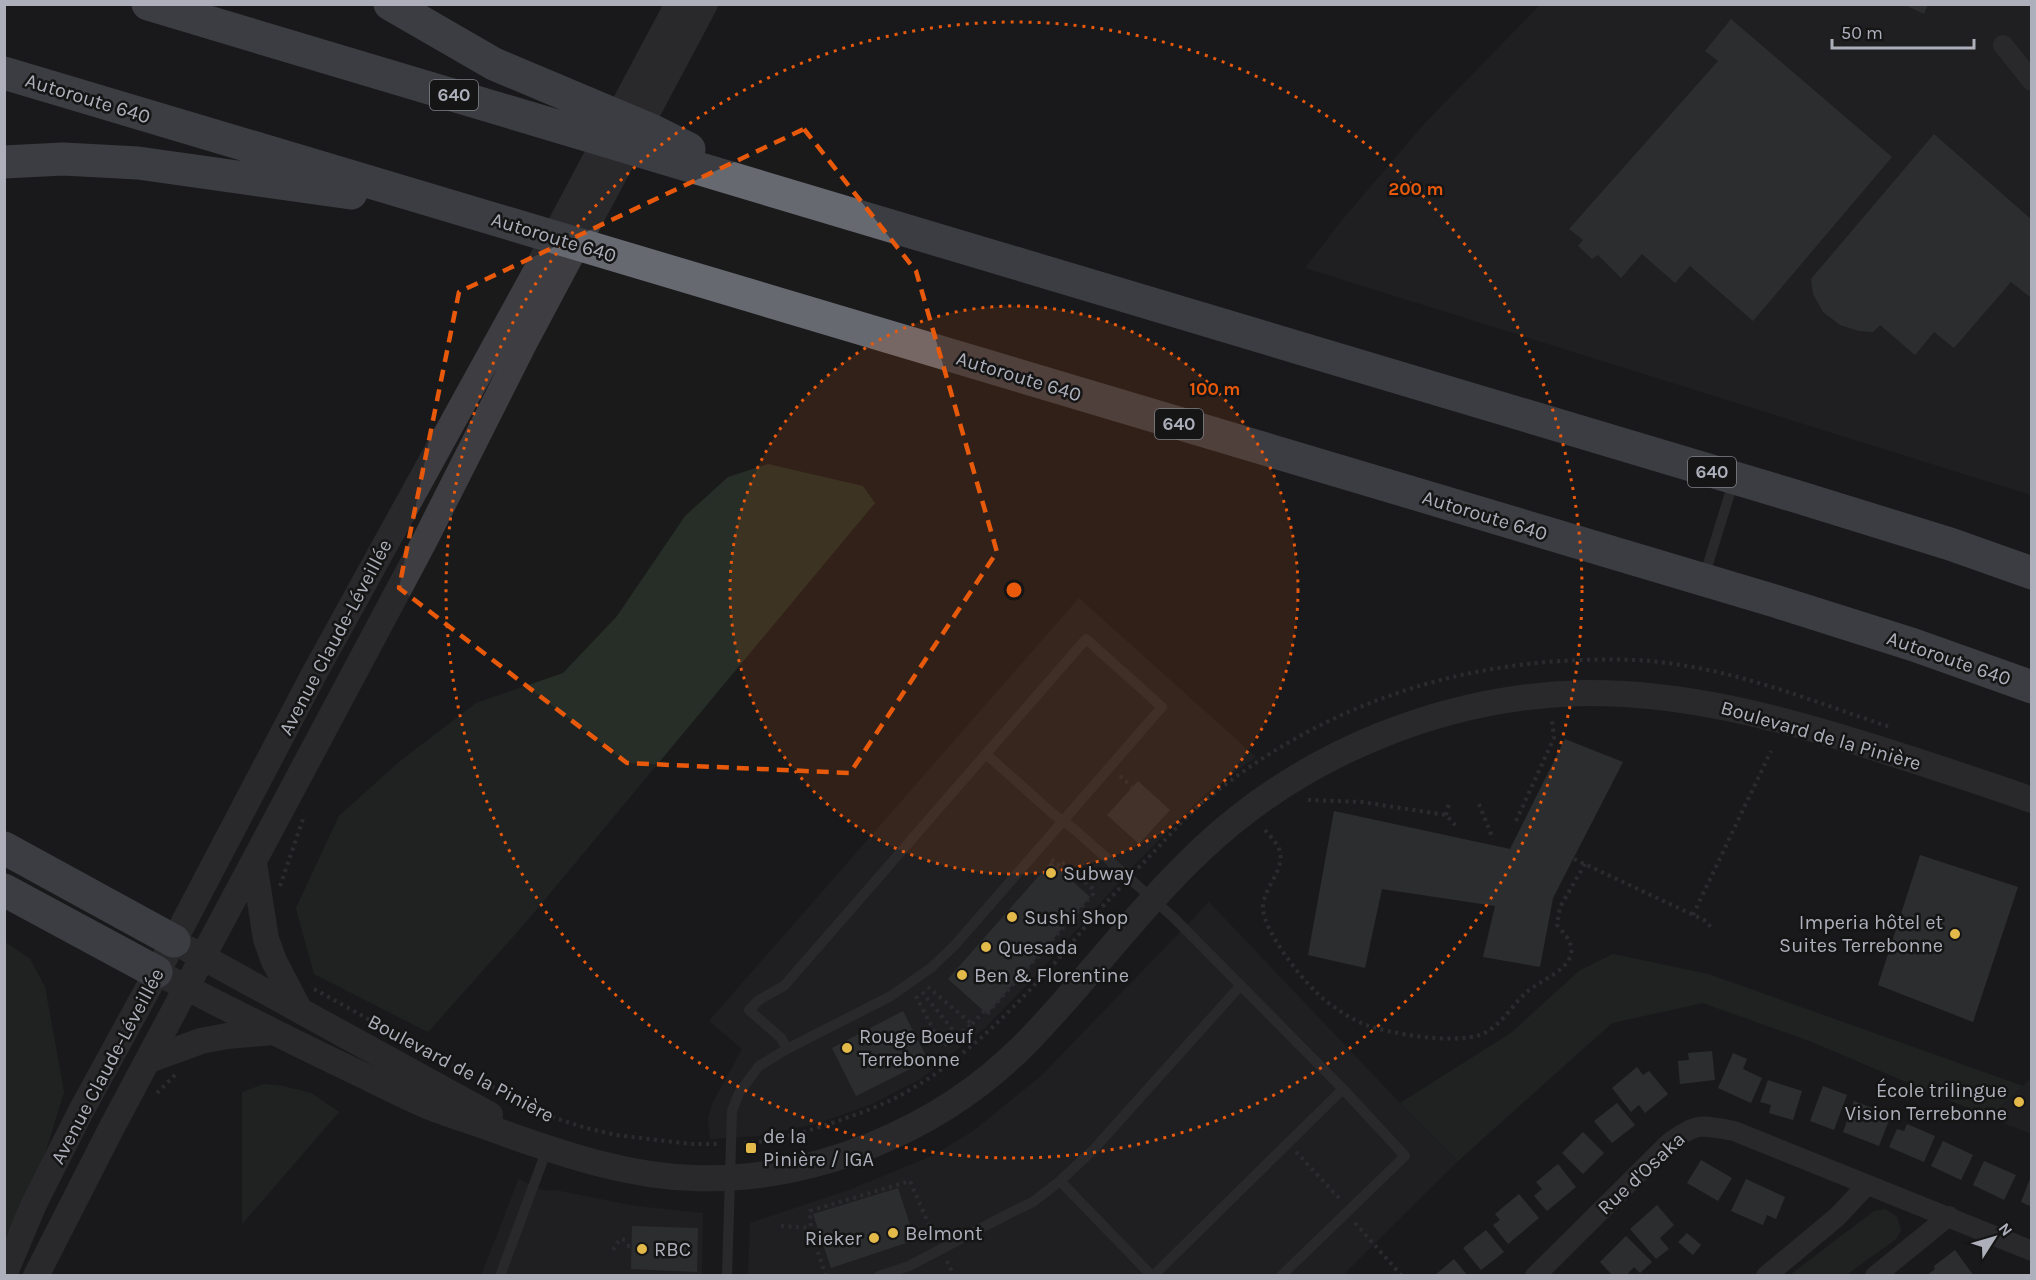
<svg xmlns="http://www.w3.org/2000/svg" width="2036" height="1280" font-family="Karla,sans-serif">
	<style>
		.built { fill: #262628 }
		.green { fill: #262e27 }
		.building { fill: #444548 }
		.lines { fill: none; stroke-linecap: round; stroke-linejoin: round }
		.path { stroke: #414247; stroke-width: 4; stroke-dasharray: 3 4.5; stroke-linecap: butt }
		.service { stroke: #3d3d42; stroke-width: 10 }
		.minor { stroke: #3d3d42; stroke-width: 20 }
		.tertiary { stroke: #3d3d42; stroke-width: 26 }
		.motorway { stroke: #676971; stroke-width: 33 }
		.marked { fill: none; stroke: #e8590c; stroke-width: 4.5; stroke-dasharray: 12 8; stroke-linejoin: round }
		.ring { fill: none; stroke: #e8590c; stroke-width: 3; stroke-dasharray: 3 6 }
		.poi-dot { fill: #e3b94a; stroke: #151516; stroke-width: 2 }
		.labels { text-anchor: middle; stroke-width: 5; stroke-linejoin: round; paint-order: stroke }
		.shield { fill: #151516; stroke: #7f8289; stroke-width: 1.5 }
		.shield-label { font-size: 18px; font-weight: bold; fill: #adb0ba }
		.street-label { font-size: 20px; fill: #adb0ba; stroke: #151516 }
		.poi-label { font-size: 20px; fill: #adb0ba; stroke: #151516; text-anchor: start }
		.centre { fill: #e8590c; stroke: #151516; stroke-width: 3 }
		.ring-label { font-size: 18px; text-anchor: middle; font-weight: bold; fill: #e8590c; stroke: #151516; stroke-width: 5; stroke-linejoin: round; paint-order: stroke }
	</style>
	<rect width="100%" height="100%" fill="#1a1a1b"/>
	<!-- built -->
	<path class="built" d="M1540,5h491v490l-726,-227 37,-48 82,-96z
		M1079,598l177,159 -42,30 -22,20 -54,54 -108,121 -43,44 -65,52 -50,26 -56,20 -60,12 -46,3 -2,-20 4,-15 30,-55 -33,-28z
		M1209,902l191,201 58,58 -115,114 -595,1 2,-53 99,-33 83,-34 41,-25 68,-55z
		M2031,1077v57l-42,-17 34,-31z
		M519,1178l3,3 23,10 10,-1 81,16 67,7 -1,62 -221,1z"/>
	<!-- green -->
	<path class="green" d="M768,464l95,22 12,17 -348,418 -99,111 -114,-58 -18,-66 43,-92 60,-54 77,-59 87,-30 54,-57 68,-100 43,-39z
		M5,942l25,17 15,28 19,105 -23,75 -36,71z
		M1613,954l95,20 315,112 -34,31 -177,-75 -109,-39 -91,20 -154,138 -58,-58 111,-70 68,-62z
		M264,1084l19,2 28,7 28,19 -97,112v-132z
		M1885,1209l12,8 4,13 -5,9 -50,36h-56l84,-64z"/>
	<!-- building -->
	<path class="building" d="M1903,4h25l-4,10z
		M1731,19l161,138 -139,164 -63,-55 -15,17 -33,-29 -21,24 -23,-23 -6,4 -14,-13 5,-6 -14,-11 149,-168 -13,-10z
		M1934,134l98,86v75l-2,2 -19,-15 -57,66 -20,-16 -19,23 -35,-30 -7,7 -14,-1 -19,-6 -17,-13 -10,-18 -2,-15z
		M1565,739l58,23 -70,136 -13,69 -57,-10 12,-51 -113,-17 -17,79 -57,-13 26,-144 176,38z
		M1138,781l32,29 -31,34 -32,-29z
		M1920,855l98,32 -45,135 -95,-37z
		M1051,862l39,35 -103,117 -39,-35z
		M903,1011l25,49 -72,36 -24,-48z
		M1712,1051l3,29 -35,4 -2,-23 11,-1 -1,-7z
		M1733,1053l14,6 -4,10 19,9 -11,25 -33,-15z
		M1637,1067l6,8 6,-4 19,23 -23,19 -6,-8 -8,7 -19,-24z
		M1768,1080l34,11 -9,29 -24,-7 2,-8 -11,-3z
		M1823,1086l24,9 -13,35 -24,-9z
		M1854,1101l37,14 -12,31 -36,-14z
		M1617,1103l18,22 -23,18 -18,-22z
		M1907,1124l28,12 -11,26 -35,-15 8,-18 7,2z
		M1583,1132l21,21 -21,21 -21,-21z
		M1943,1141l30,14 -12,25 -30,-14z
		M1701,1160l31,18 -14,23 -31,-18z
		M1984,1161l32,14 -12,25 -31,-15z
		M1558,1164l18,23 -29,24 -13,-15 8,-7 -6,-7z
		M2031,1176h1v31l-11,-5z
		M1746,1179l39,18 -9,22 -9,-4 -4,10 -32,-14z
		M898,1188l17,52 -84,28 -18,-54z
		M1519,1194l20,24 -31,26 -15,-19 7,-5 -5,-6z
		M1657,1205l17,20 -14,13 9,11 -13,10 -26,-30z
		M632,1226l66,2 -1,44 -66,-3z
		M1486,1230l18,22 -23,18 -18,-22z
		M1687,1233l14,12 -8,10 -15,-13z
		M1626,1236l26,26 -12,11 -6,-6 -8,9h-13l-13,-14z
		M1955,1250l19,26h-48l9,-7 -1,-3z
		M1454,1259l14,17h-34z"/>
	<g class="lines">
		<!-- path -->
		<path class="path" d="M1120,776l12,11
			M1308,800l54,2 84,13 12,13
			M1479,804l14,35
			M1446,815l3,-11
			M1516,821l38,-83 -2,-18
			M1265,830c5,6 11,12 14,19 8,20 -17,39 -16,60 1,22 37,68 53,83 13,13 29,23 45,31 26,11 95,22 121,11 20,-8 30,-30 46,-43 12,-10 36,-19 42,-34 5,-12 -5,-23 -13,-32l3,-18 25,-43
			M1574,859l130,61 9,9
			M1138,868c25,-24 46,-52 74,-73 107,-86 235,-131 371,-135 30,-1 61,-1 91,4 74,10 146,40 216,63
			M280,886l23,-67
			M1693,915l78,-164
			M314,989l134,74 71,38 36,17 31,10 30,7 75,9h27
			M922,992l35,43
			M916,996l26,51 30,-23 -44,-37
			M972,1024l12,-13 3,3 106,-120v-5l-32,-28 -3,4 -9,-8
			M157,1093l18,-18
			M744,1143c29,-1 60,-11 88,-20 26,-9 52,-18 76,-32 55,-31 102,-79 144,-125 23,-26 44,-54 69,-79
			M1296,1152l44,47
			M1355,1223l47,53
			M781,1226l29,2
			M627,1246h5
			M613,1250l7,-11 6,1
			M947,1261l7,15
			M632,1276v-2
			M826,1276l-15,-44 -1,-21 100,-30 25,58"/>
		<!-- service -->
		<path class="service" d="M1704,577l30,-97
			M986,754l66,59 22,16 100,89 169,171 -190,187
			M1060,1181l92,95
			M500,1276l47,-127
			M727,1276l5,-165 7,-18 20,-27 28,-17 104,-53 41,-29 23,-22 207,-238 -76,-68 -302,347 -25,14 -10,10 32,28 6,11
			M879,1276l30,-10 103,-54 21,-10 27,-21 34,-32 147,-164
			M1281,1276l124,-120 -62,-67"/>
		<!-- minor -->
		<path class="minor" d="M2003,45l29,36
			M1535,1276l134,-133c28,-21 32,-18 65,-12l298,120
			M1766,1276l71,-59 30,-32
			M1875,1276l74,-60"/>
		<!-- tertiary -->
		<path class="tertiary" d="M254,863l12,76 8,22 25,48
			M188,949l302,166
			M156,972c66,34 131,67 198,99 25,12 50,25 76,36 26,10 53,18 79,28 60,21 120,41 184,43 122,4 247,-48 332,-134 62,-63 113,-135 177,-195 102,-96 242,-153 382,-156 102,-1 201,26 298,57 50,16 100,32 150,50
			M149,1060l52,-19 26,-5 45,-4
			M4,1275l30,-71 47,-93 93,-170 140,-267 217,-394 147,-276
			M36,1276l76,-149 312,-585 100,-198 181,-340"/>
		<!-- motorway -->
		<path class="motorway" d="M148,4l1647,492 155,48 82,29
			M390,4l104,60 159,67 36,18
			M4,73l1771,528 139,44 118,42
			M4,162l59,-3 75,4 213,30
			M4,848l170,93
			M4,890l152,82"/>
	</g>
	<!-- marked area -->
	<path d="M0 0H2036V1280H0ZM804,129l112,142 81,281 -147,221 -223,-10 -228,-175 60,-296z" fill="#1a1a1b" fill-opacity=".55" fill-rule="evenodd"/>
	<path class="marked" d="M804,129l112,142 81,281 -147,221 -223,-10 -228,-175 60,-296z"/>
	<!-- distance rings -->
	<circle cx="1014" cy="590" r="284" fill="#e8590c" fill-opacity=".12"/>
	<g class="ring">
		<circle cx="1014" cy="590" r="284"/>
		<circle cx="1014" cy="590" r="568"/>
	</g>
	<!-- markers -->
	<g class="poi-dot">
		<circle cx="1051" cy="873" r="6"/>
		<circle cx="1012" cy="917" r="6"/>
		<circle cx="1955" cy="934" r="6"/>
		<circle cx="986" cy="947" r="6"/>
		<circle cx="962" cy="975" r="6"/>
		<circle cx="847" cy="1048" r="6"/>
		<circle cx="2019" cy="1102" r="6"/>
		<rect x="745" y="1142" width="12" height="12" rx="3"/>
		<circle cx="893" cy="1233" r="6"/>
		<circle cx="874" cy="1238" r="6"/>
		<circle cx="642" cy="1249" r="6"/>
	</g>
	<g class="labels">
		<!-- shield labels -->
		<g class="shield">
			<rect x="430" y="80" width="48" height="30" rx="4.5"/>
			<rect x="1155" y="409" width="48" height="30" rx="4.5"/>
			<rect x="1688" y="457" width="48" height="30" rx="4.5"/>
		</g>
		<g class="shield-label">
			<text x="454" y="101">640</text>
			<text x="1179" y="430">640</text>
			<text x="1712" y="478">640</text>
		</g>
		<!-- street labels -->
		<g class="street-label">
			<text transform="translate(88 98) rotate(17)" y="7">Autoroute 640</text>
			<text transform="translate(554 237) rotate(17)" y="7">Autoroute 640</text>
			<text transform="translate(1019 376) rotate(17)" y="7">Autoroute 640</text>
			<text transform="translate(1485 515) rotate(17)" y="7">Autoroute 640</text>
			<text transform="translate(335 637) rotate(-62)" y="7">Avenue Claude-Léveillée</text>
			<text transform="translate(1949 658) rotate(19)" y="7">Autoroute 640</text>
			<text transform="translate(1821 735) rotate(16)" y="7">Boulevard de la Pinière</text>
			<text transform="translate(107 1066) rotate(-62)" y="7">Avenue Claude-Léveillée</text>
			<text transform="translate(461 1068) rotate(28)" y="7">Boulevard de la Pinière</text>
			<text transform="translate(1641 1173) rotate(-43)" y="7">Rue d'Osaka</text>
		</g>
		<!-- poi labels -->
		<g class="poi-label">
			<text x="1063" y="880">Subway</text>
			<text x="1024" y="924">Sushi Shop</text>
			<text x="1943" y="929" text-anchor="end">Imperia hôtel et<tspan x="1943" dy="23">Suites Terrebonne</tspan></text>
			<text x="998" y="954">Quesada</text>
			<text x="974" y="982">Ben &amp; Florentine</text>
			<text x="859" y="1043">Rouge Boeuf<tspan x="859" dy="23">Terrebonne</tspan></text>
			<text x="2007" y="1097" text-anchor="end">École trilingue<tspan x="2007" dy="23">Vision Terrebonne</tspan></text>
			<text x="763" y="1143">de la<tspan x="763" dy="23">Pinière / IGA</tspan></text>
			<text x="905" y="1240">Belmont</text>
			<text x="862" y="1245" text-anchor="end">Rieker</text>
			<text x="654" y="1256">RBC</text>
		</g>
	</g>
	<circle cx="1014" cy="590" r="9" class="centre"/>
	<g class="ring-label">
		<text x="1416" y="195">200 m</text>
		<text x="1215" y="395">100 m</text>
	</g>
	<!-- border -->
	<rect width="2036" height="1280" fill="none" stroke="#adb0ba" stroke-width="12"/>
	<!-- north arrow -->
	<g transform="translate(1994 1238) rotate(53)" stroke="#151516" stroke-width="4.5" paint-order="stroke">
	<path d="M0-4.5L10 22L0 15L-10 22Z" fill="#adb0ba"/>
	<text y="-9" font-size="16" font-weight="bold" text-anchor="middle" fill="#adb0ba">N</text>
	</g>
	<!-- scale -->
	<path d="M1832 39v9h142v-9" fill="none" stroke="#adb0ba" stroke-width="3"/>
	<text x="1841" y="39" font-size="18" fill="#adb0ba" stroke="#151516" stroke-width="4.5" paint-order="stroke">50 m</text>
</svg>
